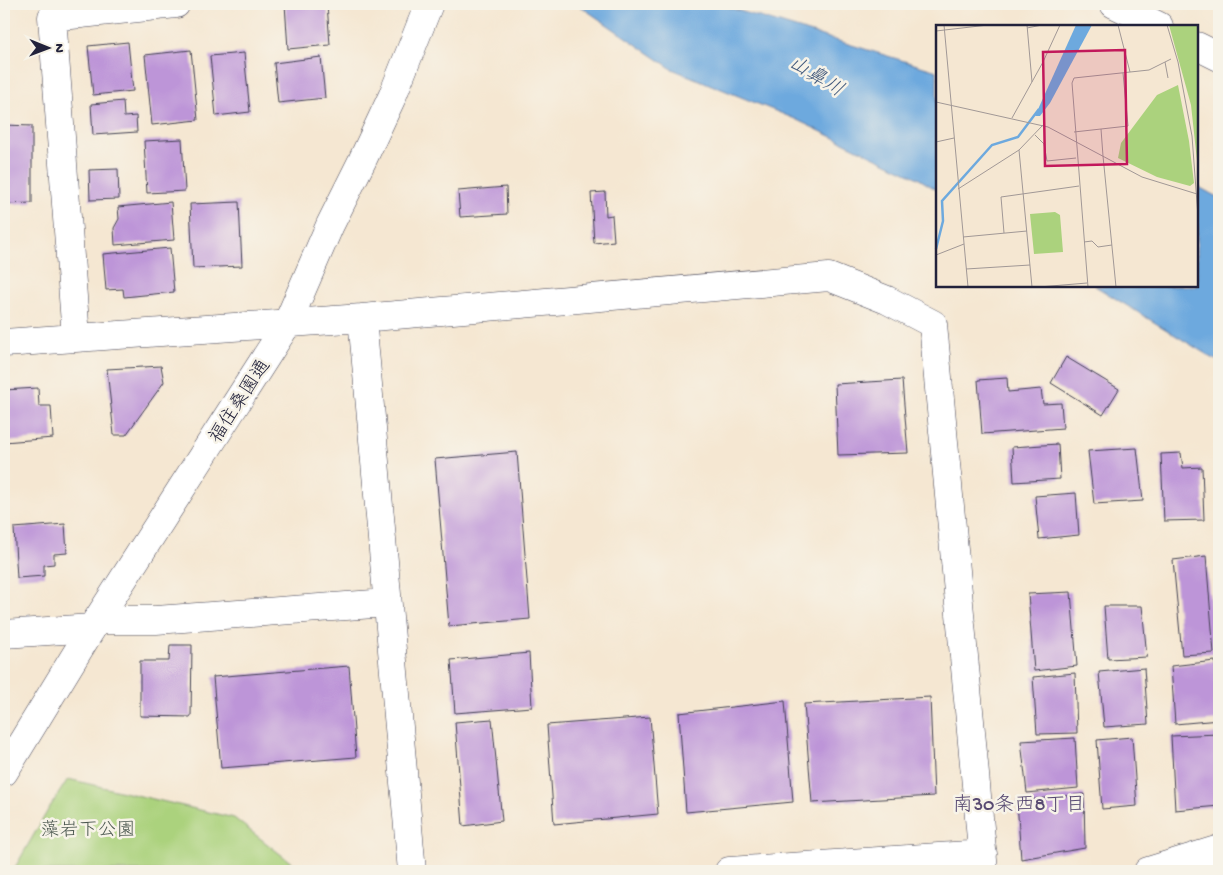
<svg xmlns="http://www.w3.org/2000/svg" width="1223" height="875" font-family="'Gochi Hand','Klee One',sans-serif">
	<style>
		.green { fill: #abd27d; stroke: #667a5c }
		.water { fill: #6da9de; stroke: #48668c }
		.building { fill: #bd95d8 }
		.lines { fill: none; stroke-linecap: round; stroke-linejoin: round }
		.minor-casing { stroke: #424052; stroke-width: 29 }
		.tertiary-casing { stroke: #424052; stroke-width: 29 }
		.minor { stroke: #fff; stroke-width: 28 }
		.tertiary { stroke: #fff; stroke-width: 28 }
		.labels { text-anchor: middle; stroke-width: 5; stroke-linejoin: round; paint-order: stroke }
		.street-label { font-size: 19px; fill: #22223b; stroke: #f7f3e8 }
		.park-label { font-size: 19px; fill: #4b574f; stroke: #f7f3e8 }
		.water-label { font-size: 20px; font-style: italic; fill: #40587c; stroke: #f7f3e8 }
		.neighbourhood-label { font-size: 20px; fill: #584a72; stroke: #f7f3e8 }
		.inset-river { fill: none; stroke: #6da9de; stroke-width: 2.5 }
		.inset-road { fill: none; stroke: #a19896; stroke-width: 1 }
		.view { fill: #c2185b; fill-opacity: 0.15; stroke: #c2185b; stroke-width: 2.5 }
		.inset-edge { fill: none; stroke: #22223b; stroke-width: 2.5 }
	</style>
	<rect width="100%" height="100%" fill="#f7f3e8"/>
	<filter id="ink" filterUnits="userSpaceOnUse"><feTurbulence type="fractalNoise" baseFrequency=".02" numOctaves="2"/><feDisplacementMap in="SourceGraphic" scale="10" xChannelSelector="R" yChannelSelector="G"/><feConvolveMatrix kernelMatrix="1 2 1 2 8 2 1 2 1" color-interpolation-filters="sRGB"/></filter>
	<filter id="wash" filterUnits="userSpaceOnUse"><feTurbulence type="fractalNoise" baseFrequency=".0096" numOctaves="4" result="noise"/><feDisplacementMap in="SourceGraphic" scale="20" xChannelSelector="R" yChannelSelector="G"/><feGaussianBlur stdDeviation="1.12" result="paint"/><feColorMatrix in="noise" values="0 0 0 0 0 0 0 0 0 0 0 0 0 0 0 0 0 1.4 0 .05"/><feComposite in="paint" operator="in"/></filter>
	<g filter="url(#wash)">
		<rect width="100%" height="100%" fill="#f5e7d2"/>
		<!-- green -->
		<path class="green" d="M68,779l166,39 68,53h-289l35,-61z"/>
		<!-- water -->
		<path class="water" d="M577,4h144l6,3 210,64v119l-21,-13 -121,-58 -123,-50z
			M1197,186l22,12v164l-124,-76h102z"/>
		<g id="blocks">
			<!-- building -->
			<path class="building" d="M285,4h42l3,41 -42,4z
				M128,42l5,49 -40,4 -5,-49z
				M191,50l7,70 -46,5 -7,-70z
				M244,53l6,59 -34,4 -6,-60z
				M321,57l4,41 -47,5 -4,-40z
				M123,101l1,16 12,-1 1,16 -44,3 -2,-31z
				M4,125l28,1v77l-28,1z
				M182,139l3,52 -38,2 -3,-52z
				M118,169l1,30 -29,1 -1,-30z
				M506,187l1,27 -47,3 -2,-26z
				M605,192l1,24 6,-1 2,26 -20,2 -3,-50z
				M171,202l3,38 -59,5 -1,-17 5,-9 -1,-12z
				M239,202l3,64 -49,2 -3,-64z
				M170,248l4,44 -50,5 -1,-8 -17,1 -3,-36z
				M1066,357l53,32 -16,26 -52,-32z
				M161,366l3,16 -38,53h-12l-7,-66z
				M1007,378l1,14 33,-3 2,15 18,-1 2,25 -81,6 -4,-54z
				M902,380l6,73 -70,2 -3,-71z
				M38,388l1,18h12l2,32 -49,4v-52z
				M1058,444l2,35 -46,3 -2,-35z
				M1137,448l6,53 -49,3 -6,-53z
				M517,452l13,167 -81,7 -14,-167z
				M1181,453l2,15 19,-1 2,53 -40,1 -3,-67z
				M1076,493l3,42 -40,4 -4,-43z
				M65,524l2,29 -13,1v10l-10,1v11l-27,2 -3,-50z
				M1206,556l8,97 -32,2 -9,-95z
				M1071,592l6,74 -43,5 -6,-77z
				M1104,606h38l5,51 -39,2z
				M170,645h22l-1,72 -51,-1v-55h29z
				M529,653l3,54 -77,6 -4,-53z
				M1215,661l4,59 -44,4 -4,-58z
				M349,666l7,91 -135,11 -8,-91z
				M1144,668l4,56 -44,3 -5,-55z
				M1075,673l2,60 -40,1 -4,-57z
				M930,697l4,99 -122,7 -8,-99z
				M785,701l8,101 -107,10 -7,-99z
				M650,717l8,97 -104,10 -7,-99z
				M492,719l10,102 -39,5 -8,-104z
				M1219,734v72l-44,4 -4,-74z
				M1132,737l5,69 -35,3 -5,-69z
				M1075,738l3,50 -51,5 -6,-52z
				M1084,794l1,54 -64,11 -4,-58z"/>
		</g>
	</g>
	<g filter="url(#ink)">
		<use href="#blocks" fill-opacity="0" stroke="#424052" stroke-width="1"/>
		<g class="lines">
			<!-- minor casing -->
			<g class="minor-casing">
				<path id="minor" d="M1114,4l45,22
					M1197,46l22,11
					M362,318l50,553
					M76,337l-24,-320 124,-13
					M4,343l358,-25 467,-41 58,23 46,24 51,547
					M97,620h59l231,-17
					M4,634l88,-6
					M729,871l254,-17
					M1148,871l71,-22"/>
			</g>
			<!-- tertiary casing -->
			<g class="tertiary-casing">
				<path id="tertiary" d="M4,772l88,-144 195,-304 43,-99 32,-64 30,-64 37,-93"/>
			</g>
			<!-- minor -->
			<use href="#minor" class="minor"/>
			<!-- tertiary -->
			<use href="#tertiary" class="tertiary"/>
		</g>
	</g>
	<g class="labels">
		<!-- street labels -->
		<g class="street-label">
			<text transform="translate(238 400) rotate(-57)" y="7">福住桑園通</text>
		</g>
		<!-- park labels -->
		<g class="park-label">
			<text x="88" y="835">藻岩下公園</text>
		</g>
		<!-- water labels -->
		<g class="water-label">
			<text transform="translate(817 75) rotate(31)" y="7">山鼻川</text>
		</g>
		<!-- neighbourhood labels -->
		<g class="neighbourhood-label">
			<text x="1019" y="810">南30条西8丁目</text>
		</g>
	</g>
	<!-- overview -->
	<g transform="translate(936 25)">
		<rect width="262" height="262" fill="#f5e7d2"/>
		<path d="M233,0h29v145l-7,-65zM242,60l11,56 5,42 -4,3 -33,-9 -39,-19 3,-15 36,-48zM119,187l5,3 3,37 -29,2 -4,-40z" fill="#abd27d"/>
		<path d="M140,0h16l-42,78 -10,13h-5z" fill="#6da9de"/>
		<path class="inset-river" d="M0,224l7,-28 -1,-20 50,-56 26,-8 21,-28"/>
		<path class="inset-road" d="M8,0l24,262M91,0l5,57M182,0l12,47M231,0l11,37 14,74 7,94M91,3l15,-3M0,6l52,-6M229,37l3,16M0,77l112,25 94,50 55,17M76,93l31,-56 17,-37M165,104l2,27M138,107l54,-6 -5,-53M99,110l9,9 3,17 29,-3M0,117l18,-4M83,125l13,137M167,131l13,131M22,164l61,-39 24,-25M68,208l-3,-36 78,-11M27,212l64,-6M148,217l8,-1 6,6 14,-2M0,230l28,-11M30,244l64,-4M103,262l48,-4M152,262l-16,-204 2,-5 75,-8 22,-11"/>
		<path class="view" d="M189,25l2,114 -82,2 -2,-114z"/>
		<rect width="262" height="262" class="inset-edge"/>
	</g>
	<!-- margin -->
	<rect width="1223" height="875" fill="none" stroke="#f7f3e8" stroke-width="20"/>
	<!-- north arrow -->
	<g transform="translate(48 48) rotate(91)" stroke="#f7f3e8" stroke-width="4" paint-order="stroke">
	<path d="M0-4L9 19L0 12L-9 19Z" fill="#22223b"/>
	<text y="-8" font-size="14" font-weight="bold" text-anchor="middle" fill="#22223b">N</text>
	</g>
</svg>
